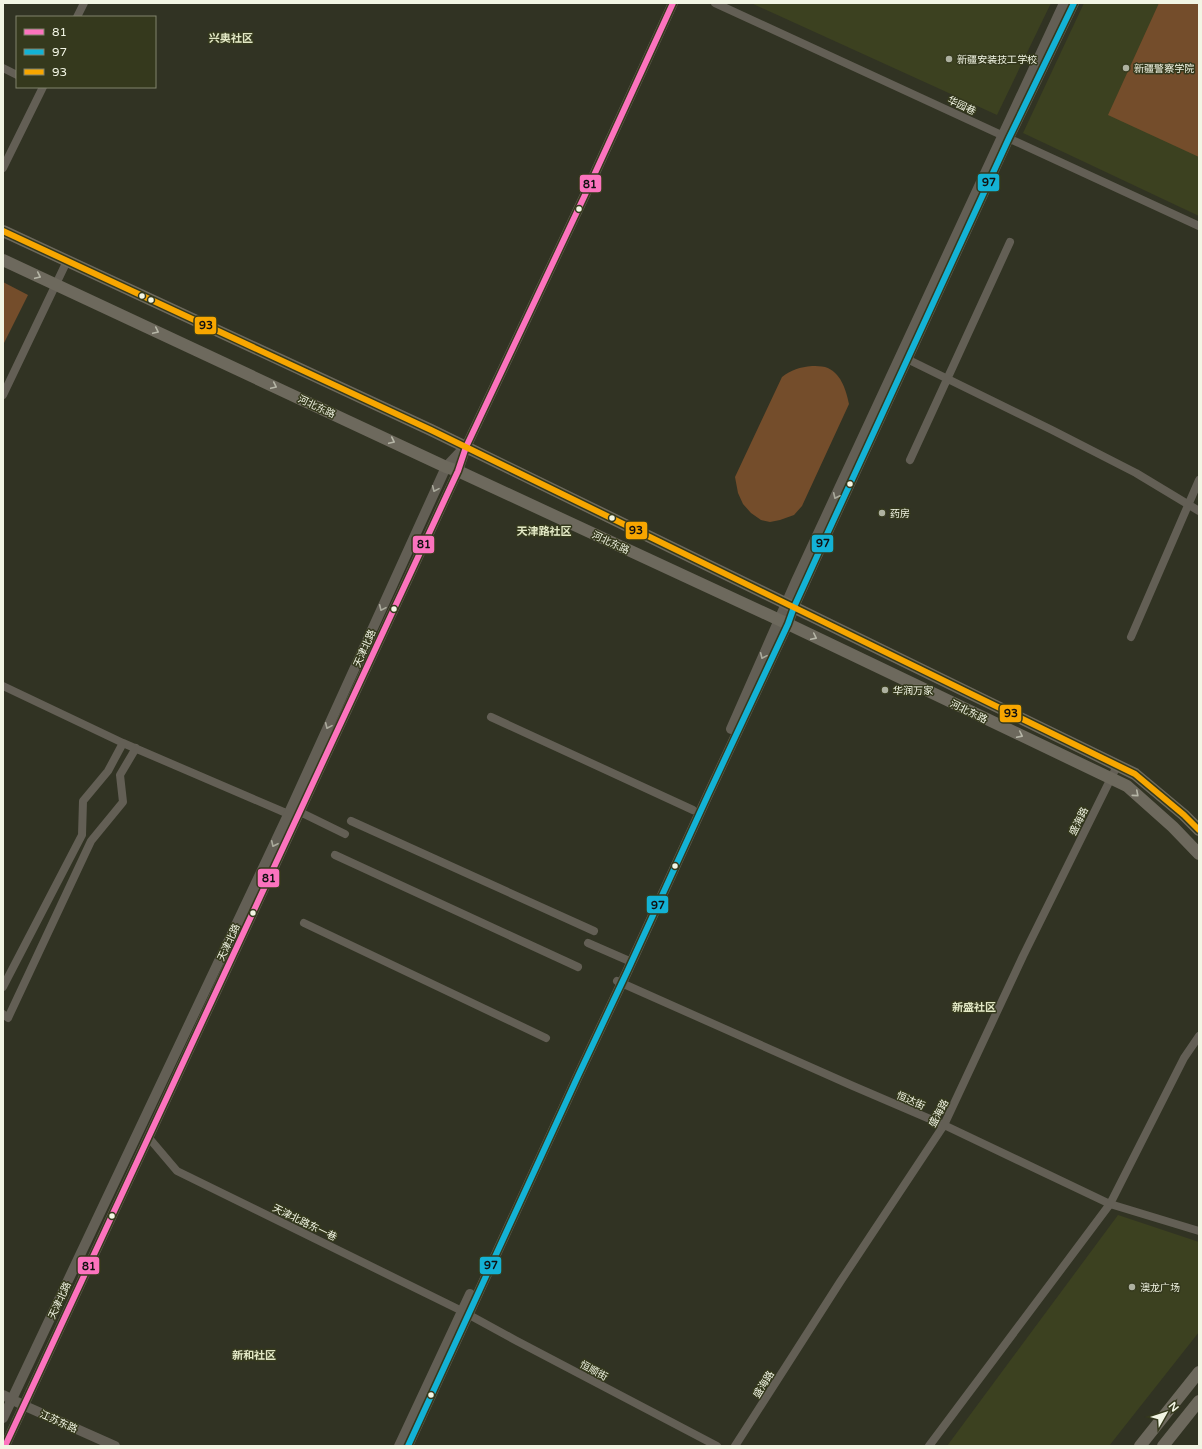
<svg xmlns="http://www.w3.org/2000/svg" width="1202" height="1449" font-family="'Varela Round','Noto Sans SC',sans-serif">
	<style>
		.built { fill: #3c4120 }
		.grass { fill: #744d2b }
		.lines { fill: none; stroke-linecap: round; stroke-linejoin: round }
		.minor { stroke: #635f55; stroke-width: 8 }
		.tertiary { stroke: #635f55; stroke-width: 10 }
		.secondary { stroke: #6d695d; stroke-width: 12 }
		.bus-1-casing { stroke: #35391d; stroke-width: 9 }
		.bus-2-casing { stroke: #35391d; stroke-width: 9 }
		.bus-3-casing { stroke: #35391d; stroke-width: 9 }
		.bus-1 { stroke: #fc73be; stroke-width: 6 }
		.bus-2 { stroke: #13b2d5; stroke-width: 6 }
		.bus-3 { stroke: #f7a600; stroke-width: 6 }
		.oneway { stroke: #b6b6a7 }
		.oneway2 { stroke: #aaaa9c }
		.poi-dot { fill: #aeb1a0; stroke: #35391d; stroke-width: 1.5 }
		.bus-dot { fill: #f2f5e4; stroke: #35391d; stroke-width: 1.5 }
		.labels { text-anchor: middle; stroke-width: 3; stroke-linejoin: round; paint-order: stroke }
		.poi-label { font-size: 10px; fill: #f2f5e4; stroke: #35391d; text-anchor: start }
		.street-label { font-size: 10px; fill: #f2f5e4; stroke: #35391d }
		.neighbourhood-label { font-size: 11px; font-weight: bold; fill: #e2e8c5; stroke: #35391d }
		.line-badge { stroke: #35391d; stroke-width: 1.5 }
		.pale-badge-label { font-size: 11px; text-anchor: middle; font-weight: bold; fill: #111 }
	</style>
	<rect width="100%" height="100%" fill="#313323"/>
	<!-- built -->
	<path class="built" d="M751,3h300l-54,112z
		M1084,3h115v213l-176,-83z
		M1118,1215l81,27v90l-90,114h-162z"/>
	<!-- grass -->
	<path class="grass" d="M1159,3h40v154l-91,-42z
		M3,282l25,13 -25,50z
		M812,366c4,0 9,0 13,1 16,5 21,23 24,37l-47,102 -8,9 -14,5 -10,2 -9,-2 -10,-7 -8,-9 -5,-11 -3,-16 47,-100c9,-7 18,-10 30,-11z"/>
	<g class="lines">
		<!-- minor -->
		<path class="minor" d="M715,3l484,223
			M77,17l7,-14
			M3,68l14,7
			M3,168l40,-81
			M907,359l145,71 84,43 63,38
			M3,395l64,-134
			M910,460l100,-218
			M1131,637l68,-157
			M3,686l120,57 170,73
			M491,717l202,93
			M300,812l45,22
			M351,821l243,110
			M335,855l243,112
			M304,923l242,115
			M588,943l39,17
			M617,981l236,105 91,39 166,79 89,27
			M3,987l79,-152 1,-34 25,-30 15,-28
			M3,1014l5,4 83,-177 32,-39 -3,-27 16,-27
			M149,1138l28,33 285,140 53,29 202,106
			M735,1446l105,-164 104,-157 79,-169 94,-190
			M929,1446l181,-242 74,-146 15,-22"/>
		<!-- tertiary -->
		<path class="tertiary" d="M731,729l65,-148 268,-578
			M3,1395l22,11 90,40
			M3,1418l285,-603 158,-348 18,-19
			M5,1446l453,-975 8,-24 118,-250 89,-194
			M399,1446l71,-152
			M408,1446l170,-370 49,-104 81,-177 80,-171 6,-17 34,-75 181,-394 65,-135"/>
		<!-- secondary -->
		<path class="secondary" d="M3,231l428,199 704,344 49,41 15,15
			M3,260l443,207 12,4 330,153 339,162 46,41 26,27
			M1140,1446l59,-74
			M1163,1446l36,-45"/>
		<!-- bus-1 casing -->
		<g class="bus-1-casing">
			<path id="bus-1" d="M5,1446l453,-975 8,-24 118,-250 89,-194"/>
		</g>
		<!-- bus-2 casing -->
		<g class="bus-2-casing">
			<path id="bus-2" d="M408,1446l170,-370 49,-104 81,-177 80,-171 6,-17 34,-75 181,-394 65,-135"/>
		</g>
		<!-- bus-3 casing -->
		<g class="bus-3-casing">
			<path id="bus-3" d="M3,231l428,199 704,344 49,41 15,15"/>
		</g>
		<!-- bus-1 -->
		<use href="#bus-1" class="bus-1"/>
		<!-- bus-2 -->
		<use href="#bus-2" class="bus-2"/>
		<!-- bus-3 -->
		<use href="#bus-3" class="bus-3"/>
	</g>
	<!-- one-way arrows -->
	<defs><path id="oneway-chevron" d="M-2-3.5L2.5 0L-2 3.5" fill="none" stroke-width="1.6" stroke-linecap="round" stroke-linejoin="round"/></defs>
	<g class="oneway">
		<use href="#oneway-chevron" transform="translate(38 276) rotate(25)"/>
		<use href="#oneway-chevron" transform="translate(156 331) rotate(25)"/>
		<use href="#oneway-chevron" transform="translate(274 386) rotate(25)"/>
		<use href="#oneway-chevron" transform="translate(392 441) rotate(25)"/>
		<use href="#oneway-chevron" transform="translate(814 637) rotate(26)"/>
		<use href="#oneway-chevron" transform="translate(1020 735) rotate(26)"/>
		<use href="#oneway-chevron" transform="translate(1136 794) rotate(41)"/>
	</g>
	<g class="oneway2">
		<use href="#oneway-chevron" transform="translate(435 489) rotate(114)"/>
		<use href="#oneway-chevron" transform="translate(836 496) rotate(115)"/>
		<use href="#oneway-chevron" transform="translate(382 608) rotate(114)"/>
		<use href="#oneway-chevron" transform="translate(763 656) rotate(114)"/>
		<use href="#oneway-chevron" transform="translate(328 726) rotate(114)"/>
		<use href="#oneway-chevron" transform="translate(274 844) rotate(115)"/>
	</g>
	<!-- markers -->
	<g class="poi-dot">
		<circle cx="949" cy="59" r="4"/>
		<circle cx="1126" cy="68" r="4"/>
		<circle cx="882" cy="513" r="4"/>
		<circle cx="885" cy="690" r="4"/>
		<circle cx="1132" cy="1287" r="4"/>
	</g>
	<g class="bus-dot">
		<circle cx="579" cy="209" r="3.5"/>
		<circle cx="142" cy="296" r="3.5"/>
		<circle cx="151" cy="300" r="3.5"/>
		<circle cx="850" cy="484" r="3.5"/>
		<circle cx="612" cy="518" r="3.5"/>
		<circle cx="394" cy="609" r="3.5"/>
		<circle cx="675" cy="866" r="3.5"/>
		<circle cx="253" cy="913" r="3.5"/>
		<circle cx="112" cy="1216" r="3.5"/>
		<circle cx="431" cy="1395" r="3.5"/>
	</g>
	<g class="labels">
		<!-- poi labels -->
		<g class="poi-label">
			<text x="957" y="63">新疆安装技工学校</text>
			<text x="1134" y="72">新疆警察学院</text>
			<text x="890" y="517">药房</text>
			<text x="893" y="694">华润万家</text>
			<text x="1140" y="1291">澳龙广场</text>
		</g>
		<!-- street labels -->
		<g class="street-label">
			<text transform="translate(962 105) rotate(25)" y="4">华园巷</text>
			<text transform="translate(317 406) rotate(25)" y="4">河北东路</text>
			<text transform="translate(611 542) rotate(25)" y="4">河北东路</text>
			<text transform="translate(364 648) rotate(-66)" y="4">天津北路</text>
			<text transform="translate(969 711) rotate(26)" y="4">河北东路</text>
			<text transform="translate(1078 821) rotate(-64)" y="4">盛海路</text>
			<text transform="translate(228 942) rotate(-65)" y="4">天津北路</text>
			<text transform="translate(911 1100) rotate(23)" y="4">恒达街</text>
			<text transform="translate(938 1113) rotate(-62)" y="4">盛海路</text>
			<text transform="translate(305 1222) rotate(26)" y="4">天津北路东一巷</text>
			<text transform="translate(59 1300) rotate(-65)" y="4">天津北路</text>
			<text transform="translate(594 1370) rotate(28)" y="4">恒顺街</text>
			<text transform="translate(763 1384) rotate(-58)" y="4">盛海路</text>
			<text transform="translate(59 1421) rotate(24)" y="4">江苏东路</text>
		</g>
		<!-- neighbourhood labels -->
		<g class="neighbourhood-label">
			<text x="231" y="42">兴奥社区</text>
			<text x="544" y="535">天津路社区</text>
			<text x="974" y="1011">新盛社区</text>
			<text x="254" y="1359">新和社区</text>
		</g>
	</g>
	<g class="line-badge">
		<rect x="977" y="173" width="23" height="19" rx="4" fill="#13b2d5"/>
		<rect x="579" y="174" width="23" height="19" rx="4" fill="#fc73be"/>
		<rect x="194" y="316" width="23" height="19" rx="4" fill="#f7a600"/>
		<rect x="625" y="521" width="23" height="19" rx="4" fill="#f7a600"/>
		<rect x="811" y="534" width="23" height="19" rx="4" fill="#13b2d5"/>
		<rect x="412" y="535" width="23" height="19" rx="4" fill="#fc73be"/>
		<rect x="999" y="704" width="23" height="19" rx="4" fill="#f7a600"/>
		<rect x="257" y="868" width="23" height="20" rx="4" fill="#fc73be"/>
		<rect x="646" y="895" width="23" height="19" rx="4" fill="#13b2d5"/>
		<rect x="479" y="1256" width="23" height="19" rx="4" fill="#13b2d5"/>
		<rect x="77" y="1256" width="23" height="19" rx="4" fill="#fc73be"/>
	</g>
	<g class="pale-badge-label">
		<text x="989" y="186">97</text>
		<text x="590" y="188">81</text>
		<text x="206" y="329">93</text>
		<text x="636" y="534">93</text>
		<text x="823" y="547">97</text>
		<text x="424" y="548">81</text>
		<text x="1011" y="717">93</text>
		<text x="269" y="882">81</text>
		<text x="658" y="909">97</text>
		<text x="491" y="1269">97</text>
		<text x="89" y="1270">81</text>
	</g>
	<!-- border -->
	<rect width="1202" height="1449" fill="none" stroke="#f2f5e4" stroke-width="8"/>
	<!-- legend -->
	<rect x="16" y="16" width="140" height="72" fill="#35391d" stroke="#81846d"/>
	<rect x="24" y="29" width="20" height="6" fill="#fc73be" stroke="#81846d"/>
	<text x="52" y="36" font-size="12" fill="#f2f5e4">81</text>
	<rect x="24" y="49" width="20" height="6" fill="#13b2d5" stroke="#81846d"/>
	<text x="52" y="56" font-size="12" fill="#f2f5e4">97</text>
	<rect x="24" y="69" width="20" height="6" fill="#f7a600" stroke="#81846d"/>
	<text x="52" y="76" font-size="12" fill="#f2f5e4">93</text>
	<!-- north arrow -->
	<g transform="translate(1166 1413) rotate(51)" stroke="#35391d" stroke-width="3" paint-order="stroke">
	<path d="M0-3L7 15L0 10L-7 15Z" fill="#f2f5e4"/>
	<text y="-6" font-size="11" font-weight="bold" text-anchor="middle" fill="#f2f5e4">N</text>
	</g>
</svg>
